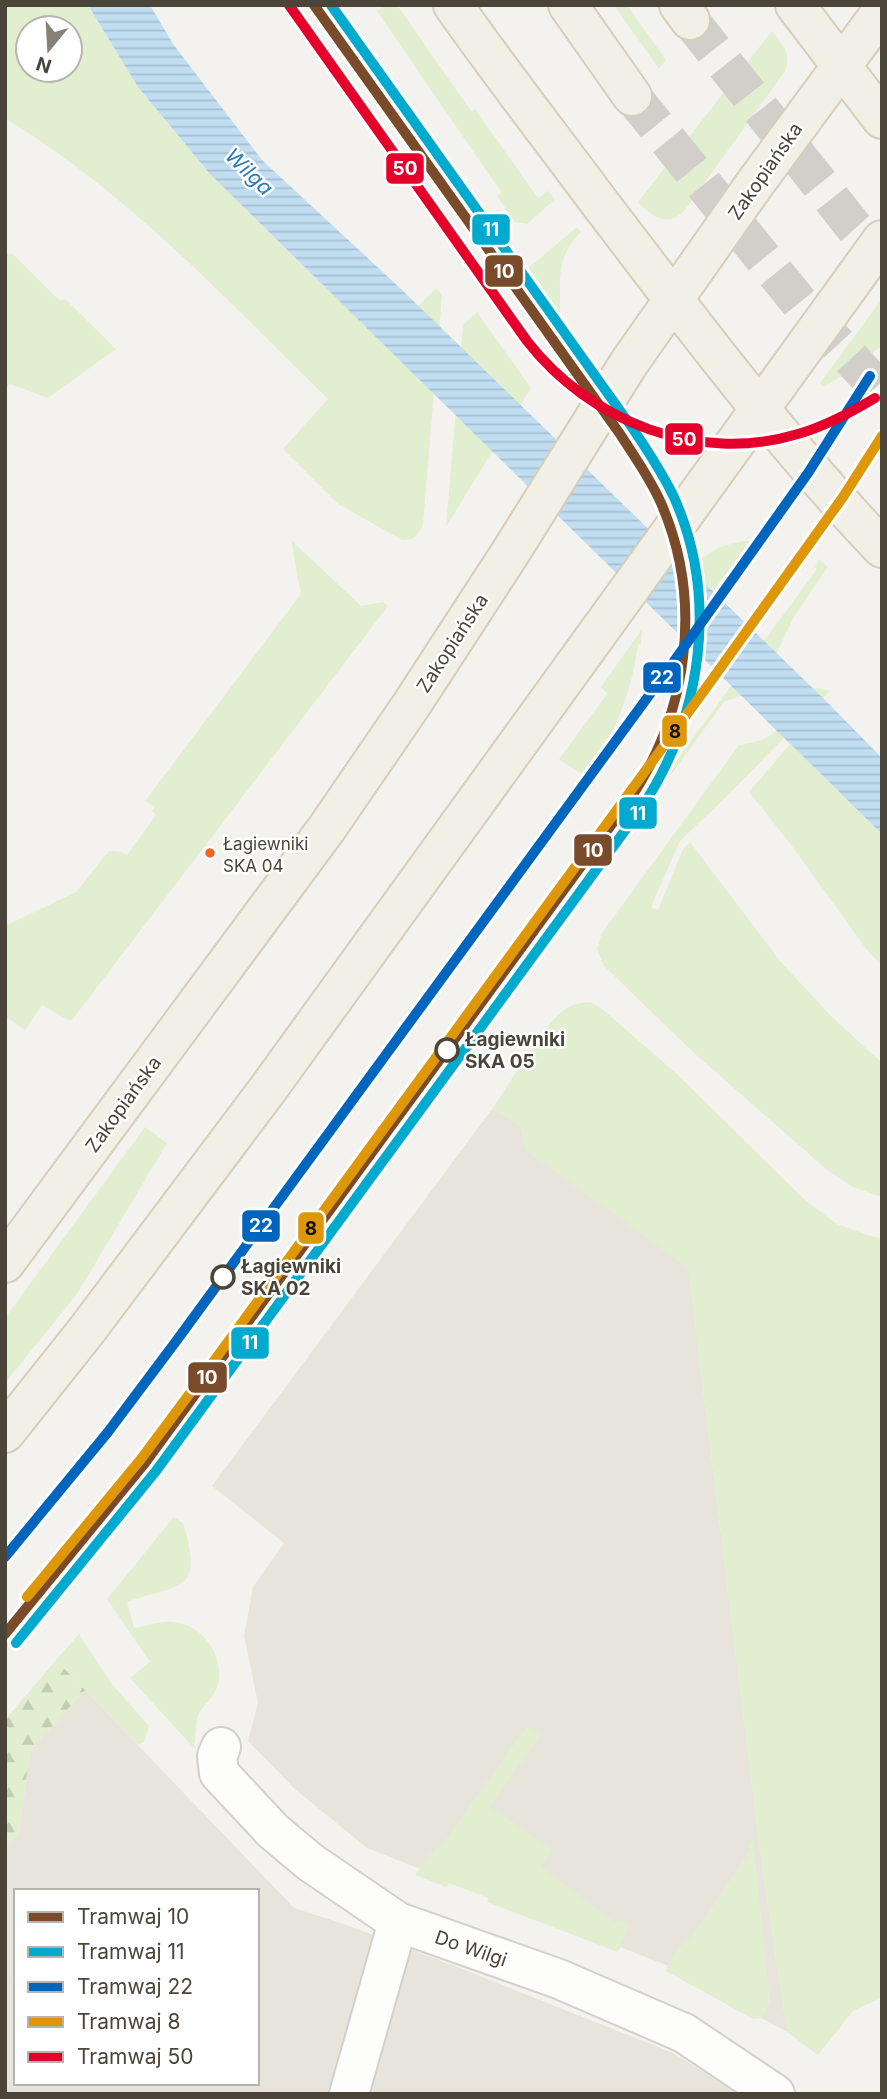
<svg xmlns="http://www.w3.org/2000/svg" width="887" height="2099" font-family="Inter,sans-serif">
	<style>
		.residential { fill: #e7e4dc; fill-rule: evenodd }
		.grass { fill: #e1eecf; fill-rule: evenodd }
		.forest { fill: url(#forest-firs) }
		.water { fill: url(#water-rules) }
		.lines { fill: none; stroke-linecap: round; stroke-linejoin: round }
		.major-tunnel { stroke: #d2cfca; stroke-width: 38; stroke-dasharray: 38 19; stroke-linecap: butt }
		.minor-casing { stroke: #d2d0cb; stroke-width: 42 }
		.major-casing { stroke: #d6cebb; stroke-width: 42 }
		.minor { stroke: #fdfdfc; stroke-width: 38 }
		.major { stroke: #f2efe6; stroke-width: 38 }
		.tram-1-casing { stroke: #fff; stroke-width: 16 }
		.tram-2-casing { stroke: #fff; stroke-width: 16 }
		.tram-3-casing { stroke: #fff; stroke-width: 16 }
		.tram-4-casing { stroke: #fff; stroke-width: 16 }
		.tram-5-casing { stroke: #fff; stroke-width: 16 }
		.tram-1 { stroke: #7a4b2a; stroke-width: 10 }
		.tram-2 { stroke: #00a9ce; stroke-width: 10 }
		.tram-3 { stroke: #0065bd; stroke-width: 10 }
		.tram-4 { stroke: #dd9709; stroke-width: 10 }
		.tram-5 { stroke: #e4002b; stroke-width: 10 }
		.bus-dot { fill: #f26522; stroke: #fff; stroke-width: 2.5 }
		.stop-dot { fill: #fff; stroke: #4b4439; stroke-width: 3.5 }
		.labels { text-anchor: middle; stroke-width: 5; stroke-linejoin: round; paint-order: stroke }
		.bus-label { font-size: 17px; fill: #4b4439; stroke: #fff; text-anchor: start }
		.street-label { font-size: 19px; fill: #4b4439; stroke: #fff }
		.stop-label { font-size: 19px; font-weight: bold; fill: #4b4439; stroke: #fff; text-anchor: start }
		.water-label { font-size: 21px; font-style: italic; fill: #2e7ab2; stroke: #fff }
		.line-badge { stroke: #fff; stroke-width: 2.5 }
		.badge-label { font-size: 19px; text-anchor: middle; font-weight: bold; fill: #fff }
		.pale-badge-label { font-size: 19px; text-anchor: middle; font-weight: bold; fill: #111 }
	</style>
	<defs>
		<pattern id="forest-firs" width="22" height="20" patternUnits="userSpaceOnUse" patternTransform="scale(1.75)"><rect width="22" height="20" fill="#e1eecf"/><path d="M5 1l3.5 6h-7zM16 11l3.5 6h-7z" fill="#c3cdb2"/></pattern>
		<pattern id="water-rules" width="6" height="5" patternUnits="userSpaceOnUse" patternTransform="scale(1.75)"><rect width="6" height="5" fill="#c0ddf1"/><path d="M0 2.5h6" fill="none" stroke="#a6bfcf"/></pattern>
	</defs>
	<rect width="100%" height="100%" fill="#f4f2ee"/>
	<!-- residential -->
	<path class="residential" d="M492,1109l28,16 6,25 162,117 72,584 27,181 -121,-67 -299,-117 -71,-58 -48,-49 10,-38 -14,-67 9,-49 31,-44 -72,-57z
		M85,1690l209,218 50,16 121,46 208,83 66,41h-734v-248l14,-12 11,-83zM16,1891h241v192h-241z"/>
	<!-- grass -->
	<path class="grass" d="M5,5h83l50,82 72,87 172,169 54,-55 6,7 -19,229c-3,10 -10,17 -21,16l-64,-36 -55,-55 45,-50c-102,-100 -200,-206 -323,-281zM28,28h42v42h-42z
		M387,5h10l74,106 4,-2 63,89 10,-7 7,8 -28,25 -12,-2 -18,-26 4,-4 -124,-181z
		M614,5h13l39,55 -7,9z
		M772,31c10,13 20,22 13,40l-100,139c-17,18 -33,7 -47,-8z
		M577,227l4,5c-32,32 -16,59 -23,97l-39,-53z
		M5,248l2,6h6l47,47 5,-2 51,50 -68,49 -38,-14 -5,4z
		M882,299v46l-29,24 -29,18 -4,-4z
		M477,312l54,76 -85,139 17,-202z
		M291,540l70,66 22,-4 5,4 -316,414h-4l-26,-15 -17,25 -20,-14v-90l71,-34 33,-41 12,1 6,3 29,-40 -4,-4 3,-4 -10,-6 156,-207z
		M744,541h15l-52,71 -11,2 -4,-49 27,-18z
		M819,559l9,8 -33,48 -33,67 -8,9 -30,11 -93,128 -4,-2 190,-259 -2,-2z
		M642,629l-1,15h-3c-7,53 -23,88 -52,133l-27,-18 48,-65 -6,-7z
		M817,688l13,3 -105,107 -45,43 -29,66 7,3 25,-61 7,-7 90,119 50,54 52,48v134l-29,-10 -27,-18 -133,-117 -89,-86 -7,-17 5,-16 137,-188c9,-2 25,-4 32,-10 15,-15 22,-44 46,-47z
		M790,744l92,90v132l-15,-16 -75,-104 -43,-54z
		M590,1002l11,6 76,66 130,128 30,22 36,13 9,1v759l-29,14 -35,44 -31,-23 -27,-181 -72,-583 -162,-118 -6,-25 -28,-16c16,-23 52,-85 72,-99 8,-6 17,-7 26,-8z
		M145,1127l22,16 -90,151 -72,89v-65z
		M87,1446l7,3 -89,109v-13z
		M174,1517l9,6c21,70 -1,60 -56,79l7,26c13,-2 25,-7 38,-6 29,1 53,33 46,62 -4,15 -16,21 -20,32 -3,9 -2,22 -4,32l-64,-70 20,-16 -43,-63z
		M79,1634l32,49 38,43 -5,16 -6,3 -82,-85z
		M527,1726l13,10 -50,70 62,44 -11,17 72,54 17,4 -12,27 -131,-50 1,-4 -39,-15 -3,4 -31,-12 21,-28 3,2z
		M753,1836l17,165 -8,17 -9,1 -87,-48 4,-11 15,-20 4,1 58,-86z"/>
	<!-- forest -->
	<path class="forest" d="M56,1660l29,30 -55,61 -11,83 -14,12v-126z"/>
	<!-- water -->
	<path class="water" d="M88,5h62l23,39 89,116 139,129 425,412 56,57v76l-672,-660 -72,-87z"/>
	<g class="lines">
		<!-- major-tunnel -->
		<path class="major-tunnel" d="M690,20l163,206 29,32
			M632,96l170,210 80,86"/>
		<!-- minor casing -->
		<g class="minor-casing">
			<path id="minor" d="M221,1747l-4,9 2,17 54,58 37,31 88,60 161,57 125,54 91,61
				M349,2094l49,-172"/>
		</g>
		<!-- major casing -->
		<g class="major-casing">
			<path id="major" d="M453,5c47,67 97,131 146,197 90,118 180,238 283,346
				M568,5l64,91
				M679,5l11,15
				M795,5l87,114
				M5,1263l322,-435 85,-124 100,-154 117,-187 125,-178 128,-174
				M5,1433l82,-103 181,-241 614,-849"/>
		</g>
		<!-- minor -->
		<use href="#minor" class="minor"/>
		<!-- major -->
		<use href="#major" class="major"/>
		<!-- tram-1 casing -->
		<g class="tram-1-casing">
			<path id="tram-1" d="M5,1634l140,-171 483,-661c60,-88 76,-200 33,-299 -11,-25 -27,-47 -41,-69l-306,-429"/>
		</g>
		<!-- tram-2 casing -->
		<g class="tram-2-casing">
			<path id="tram-2" d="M16,1643l140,-172 484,-661c62,-92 80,-212 33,-315 -12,-24 -27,-47 -42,-69l-300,-421"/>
		</g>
		<!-- tram-3 casing -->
		<g class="tram-3-casing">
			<path id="tram-3" d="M5,1557l103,-125 69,-92 495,-676 136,-191 62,-97"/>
		</g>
		<!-- tram-4 casing -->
		<g class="tram-4-casing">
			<path id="tram-4" d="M27,1597l114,-138 70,-94 495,-677 137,-191 39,-61"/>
		</g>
		<!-- tram-5 casing -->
		<g class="tram-5-casing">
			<path id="tram-5" d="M289,5l238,336c63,81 171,123 271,93 28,-8 52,-21 77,-36"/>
		</g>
		<!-- tram-1 -->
		<use href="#tram-1" class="tram-1"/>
		<!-- tram-2 -->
		<use href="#tram-2" class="tram-2"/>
		<!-- tram-3 -->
		<use href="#tram-3" class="tram-3"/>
		<!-- tram-4 -->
		<use href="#tram-4" class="tram-4"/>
		<!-- tram-5 -->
		<use href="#tram-5" class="tram-5"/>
	</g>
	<!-- markers -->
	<circle class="bus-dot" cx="210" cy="853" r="6"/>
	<g class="stop-dot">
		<circle cx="447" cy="1050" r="11"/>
		<circle cx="223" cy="1277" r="11"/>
	</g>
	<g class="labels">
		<!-- bus labels -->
		<g class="bus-label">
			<text x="223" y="850">Łagiewniki<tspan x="223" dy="22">SKA 04</tspan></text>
		</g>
		<!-- street labels -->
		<g class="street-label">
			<text transform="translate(765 171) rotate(-55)" y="7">Zakopiańska</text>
			<text transform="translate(452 643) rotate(-57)" y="7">Zakopiańska</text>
			<text transform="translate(123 1104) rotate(-54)" y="7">Zakopiańska</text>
			<text transform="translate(471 1948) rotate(19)" y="7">Do Wilgi</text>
		</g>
		<!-- stop labels -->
		<g class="stop-label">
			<text x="465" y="1046">Łagiewniki<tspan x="465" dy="22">SKA 05</tspan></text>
			<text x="241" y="1273">Łagiewniki<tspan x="241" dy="22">SKA 02</tspan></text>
		</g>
		<!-- water labels -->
		<g class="water-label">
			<text transform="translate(249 172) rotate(44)" y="7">Wilga</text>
		</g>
	</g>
	<g class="line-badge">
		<rect x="385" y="152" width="40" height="33" rx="7" fill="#e4002b"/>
		<rect x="471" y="213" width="40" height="33" rx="7" fill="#00a9ce"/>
		<rect x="484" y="254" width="40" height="34" rx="7" fill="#7a4b2a"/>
		<rect x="664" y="422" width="40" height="34" rx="7" fill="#e4002b"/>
		<rect x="642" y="661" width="40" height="33" rx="7" fill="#0065bd"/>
		<rect x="661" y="714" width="27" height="34" rx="7" fill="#dd9709"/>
		<rect x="618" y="796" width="40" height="34" rx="7" fill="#00a9ce"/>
		<rect x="573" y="833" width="40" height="34" rx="7" fill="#7a4b2a"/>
		<rect x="241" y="1209" width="40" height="34" rx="7" fill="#0065bd"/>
		<rect x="297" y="1211" width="28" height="34" rx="7" fill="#dd9709"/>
		<rect x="230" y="1326" width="40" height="34" rx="7" fill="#00a9ce"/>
		<rect x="187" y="1361" width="41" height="33" rx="7" fill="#7a4b2a"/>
	</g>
	<g class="badge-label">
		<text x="405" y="175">50</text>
		<text x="491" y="236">11</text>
		<text x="504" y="278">10</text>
		<text x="684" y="446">50</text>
		<text x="662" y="684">22</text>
		<text x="638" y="820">11</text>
		<text x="593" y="857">10</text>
		<text x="261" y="1232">22</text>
		<text x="250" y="1349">11</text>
		<text x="207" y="1384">10</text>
	</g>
	<g class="pale-badge-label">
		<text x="675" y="738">8</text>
		<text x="311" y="1235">8</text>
	</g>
	<!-- border -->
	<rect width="887" height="2099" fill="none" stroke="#4b4439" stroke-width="14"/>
	<!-- legend -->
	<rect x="14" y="1889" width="245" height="196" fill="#ffffff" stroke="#b7b4b0" stroke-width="2"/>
	<rect x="28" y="1912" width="35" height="10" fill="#7a4b2a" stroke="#b7b4b0" stroke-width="2"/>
	<text x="77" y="1924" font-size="21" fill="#4b4439">Tramwaj 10</text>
	<rect x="28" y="1947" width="35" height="10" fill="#00a9ce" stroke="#b7b4b0" stroke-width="2"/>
	<text x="77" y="1959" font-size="21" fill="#4b4439">Tramwaj 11</text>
	<rect x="28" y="1982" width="35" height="10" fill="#0065bd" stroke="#b7b4b0" stroke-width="2"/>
	<text x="77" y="1994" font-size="21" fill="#4b4439">Tramwaj 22</text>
	<rect x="28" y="2017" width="35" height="10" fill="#dd9709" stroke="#b7b4b0" stroke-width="2"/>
	<text x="77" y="2029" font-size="21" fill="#4b4439">Tramwaj 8</text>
	<rect x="28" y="2052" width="35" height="10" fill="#e4002b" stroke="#b7b4b0" stroke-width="2"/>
	<text x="77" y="2064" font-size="21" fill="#4b4439">Tramwaj 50</text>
	<!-- north arrow -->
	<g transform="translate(49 49) rotate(198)"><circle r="33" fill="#ffffff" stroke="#b7b4b0" stroke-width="2"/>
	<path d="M0-5L12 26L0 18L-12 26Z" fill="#868178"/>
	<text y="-10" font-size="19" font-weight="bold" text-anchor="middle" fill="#4b4439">N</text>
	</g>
</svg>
